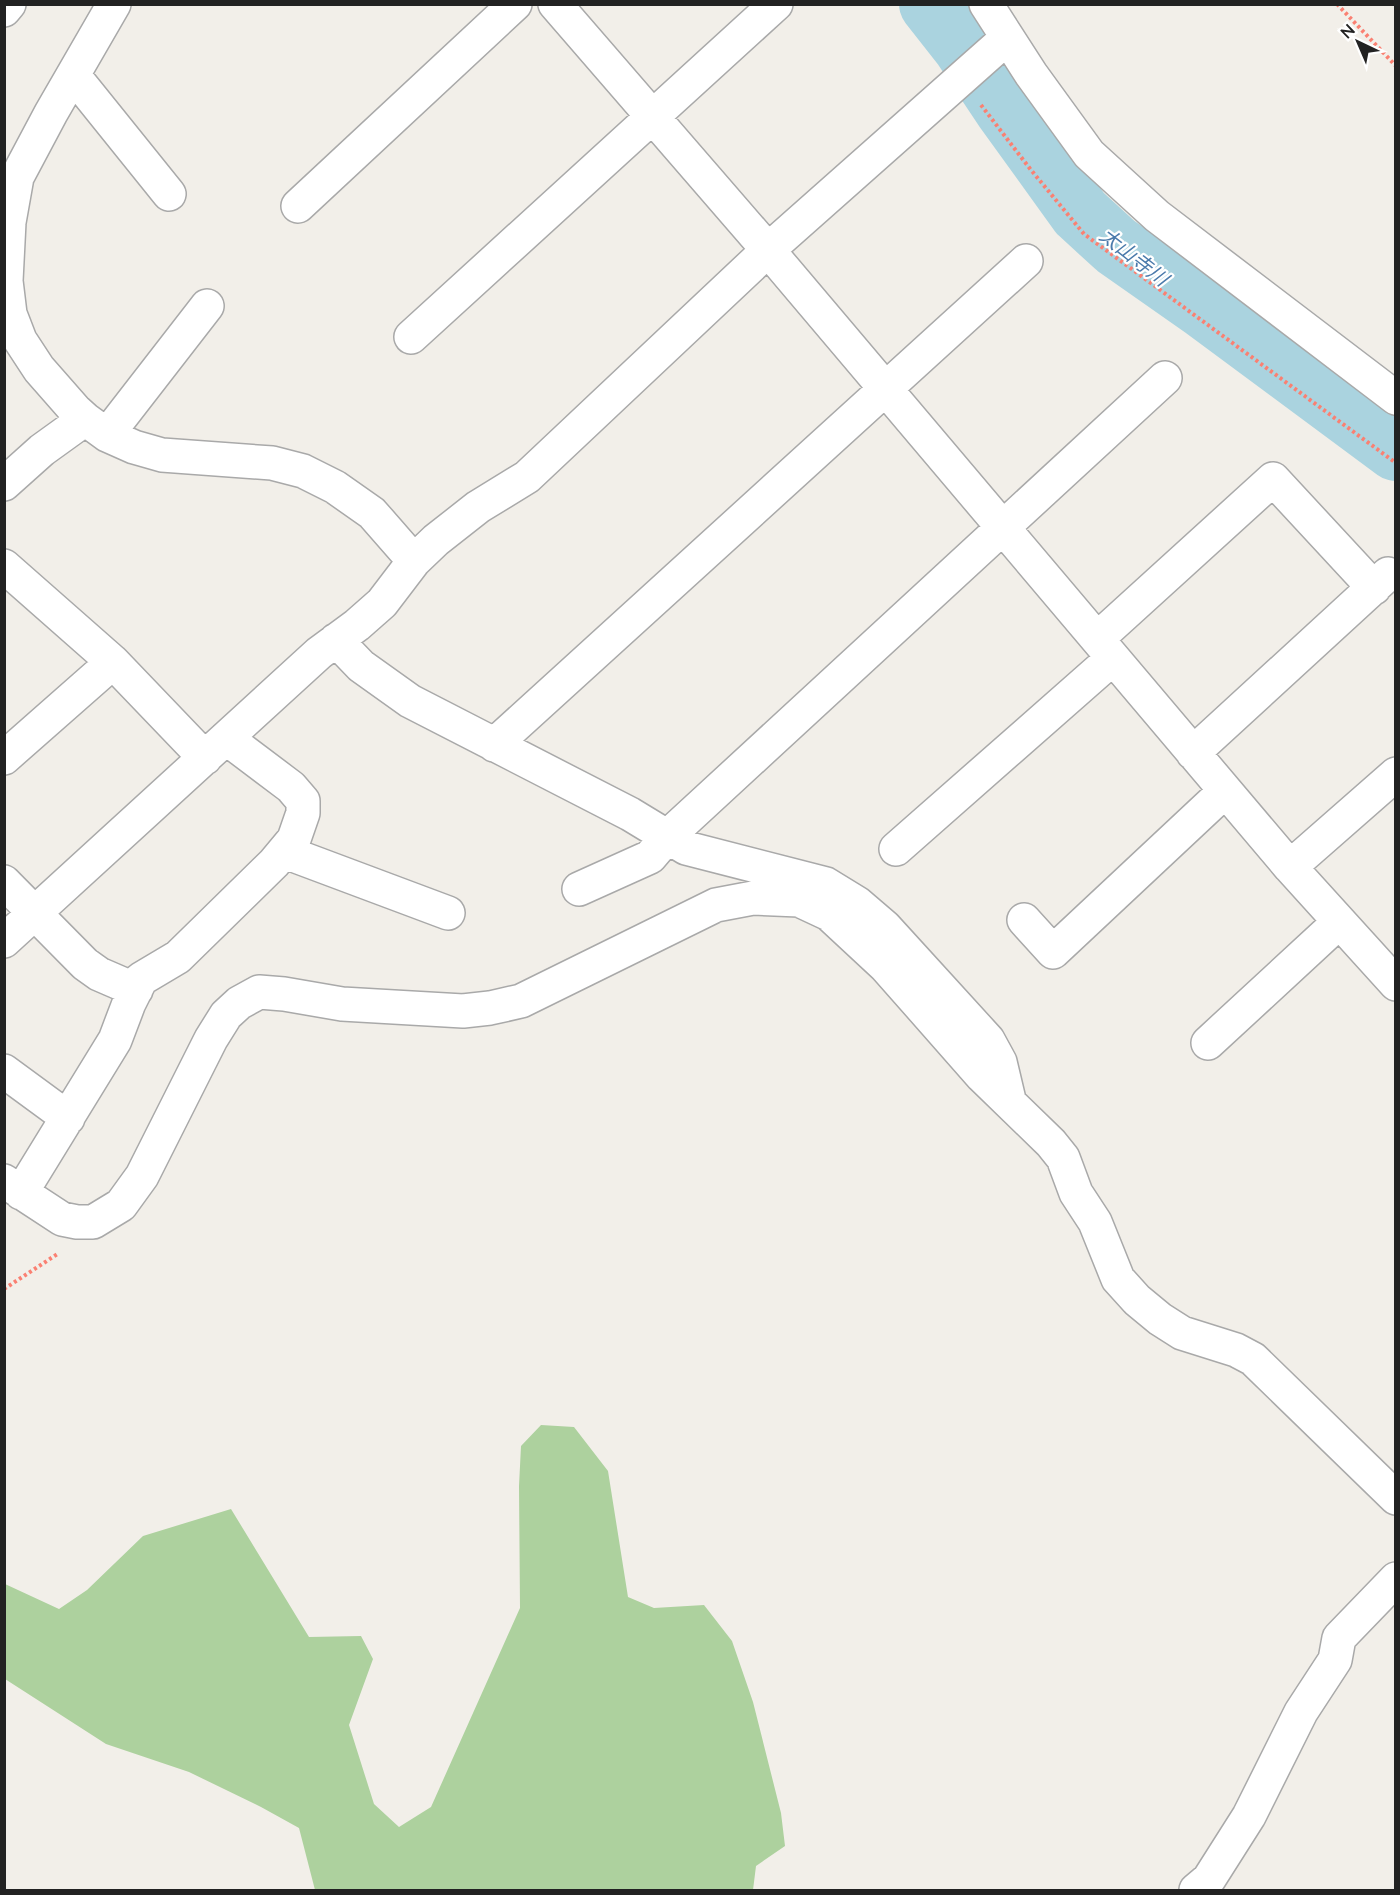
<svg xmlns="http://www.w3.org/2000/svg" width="1400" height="1895" font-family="Lato,'Noto Sans JP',sans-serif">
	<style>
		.forest { fill: #add19e }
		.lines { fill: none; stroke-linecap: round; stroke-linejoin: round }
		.river { stroke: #aad3df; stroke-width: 62 }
		.minor-casing { stroke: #a9a9a9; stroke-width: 36 }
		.path { stroke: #fa8072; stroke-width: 4; stroke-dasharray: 3 3; stroke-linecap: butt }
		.minor { stroke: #fff; stroke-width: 33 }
		.labels { text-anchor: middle; stroke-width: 4.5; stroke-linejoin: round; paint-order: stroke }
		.water-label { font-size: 20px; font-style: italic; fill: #4a7aab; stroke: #fff }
	</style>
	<rect width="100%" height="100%" fill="#f2efe9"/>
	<!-- forest -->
	<path class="forest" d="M541,1425l33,2 34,44 20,126 26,11 50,-3 28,36 21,61 28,111 4,33 -29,20 -3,24h-438l-16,-62 -38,-21 -72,-35 -83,-28 -101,-65v-95l54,25 28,-19 56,-54 88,-27 78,128 52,-1 12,23 -24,66 25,79 25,23 32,-20 89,-199 -1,-122 2,-40z"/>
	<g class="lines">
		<!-- river -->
		<path class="river" d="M930,4l33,42 42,63 75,104 36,33 87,61 193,143"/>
		<!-- minor casing -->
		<g class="minor-casing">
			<path id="minor" d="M114,4l-63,109 -34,64 -8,45 -3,59 4,33 10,26 19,29 36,41 10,9 22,16 27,12 28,8 110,8 31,8 32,16 37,26 42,48
				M555,4l213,246 522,617 106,117
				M986,4l45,70 58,80 68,62 239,182
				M4,10l5,-6
				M74,76l95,118
				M298,206l217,-202
				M411,337l365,-333
				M107,435l100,-129
				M4,484l38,-34 43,-31
				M4,566l109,96 92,96
				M1097,639l176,-160 101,109
				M336,640l25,26 49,35 220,113 56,34 140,36 31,19 28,24 103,113 12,22 9,38
				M494,745l532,-484
				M1193,753l195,-179
				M4,758l109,-96
				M896,849l217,-191
				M285,852l163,61
				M1290,867l106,-93
				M4,882l81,82 14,10 37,16
				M579,889l71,-32 17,-20 498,-459
				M1024,920l29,32 172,-161
				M4,941l315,-288 38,-28 25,-22 32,-42 22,-21 42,-33 49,-30 241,-227 238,-211
				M1208,1043l131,-121
				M4,1071l64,47
				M4,1181l58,38 15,3h16l28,-17 21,-29 69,-137 15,-24 13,-12 20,-11 25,2 58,10 121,7 27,-3 31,-7 195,-96 37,-7 46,2 30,14 57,53 96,109 69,67 12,15 13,35 19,29 23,57 19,21 23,19 22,14 54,17 17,9 143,139
				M21,1193l94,-153 14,-37 12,-24 37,-22 96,-94 20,-24 9,-26v-12l-12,-14 -65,-49
				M1196,1890l13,-11 40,-63 52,-104 34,-52 4,-22 57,-59"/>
		</g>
		<!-- path -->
		<path class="path" d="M1337,4l59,62
			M981,105l50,65 53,64 312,229
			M4,1289l55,-36"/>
		<!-- minor -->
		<use href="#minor" class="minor"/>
	</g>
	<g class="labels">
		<!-- water labels -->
		<g class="water-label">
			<text transform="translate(1134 257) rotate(38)" y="7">太山寺川</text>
		</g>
	</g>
	<!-- border -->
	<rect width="1400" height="1895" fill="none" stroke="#222222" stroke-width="12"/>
	<!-- north arrow -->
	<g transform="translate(1358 42) rotate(316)" stroke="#ffffff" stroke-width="4.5" paint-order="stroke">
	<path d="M0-4.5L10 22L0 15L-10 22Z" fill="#222222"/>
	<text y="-9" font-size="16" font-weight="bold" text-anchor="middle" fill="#222222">N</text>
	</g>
</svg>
